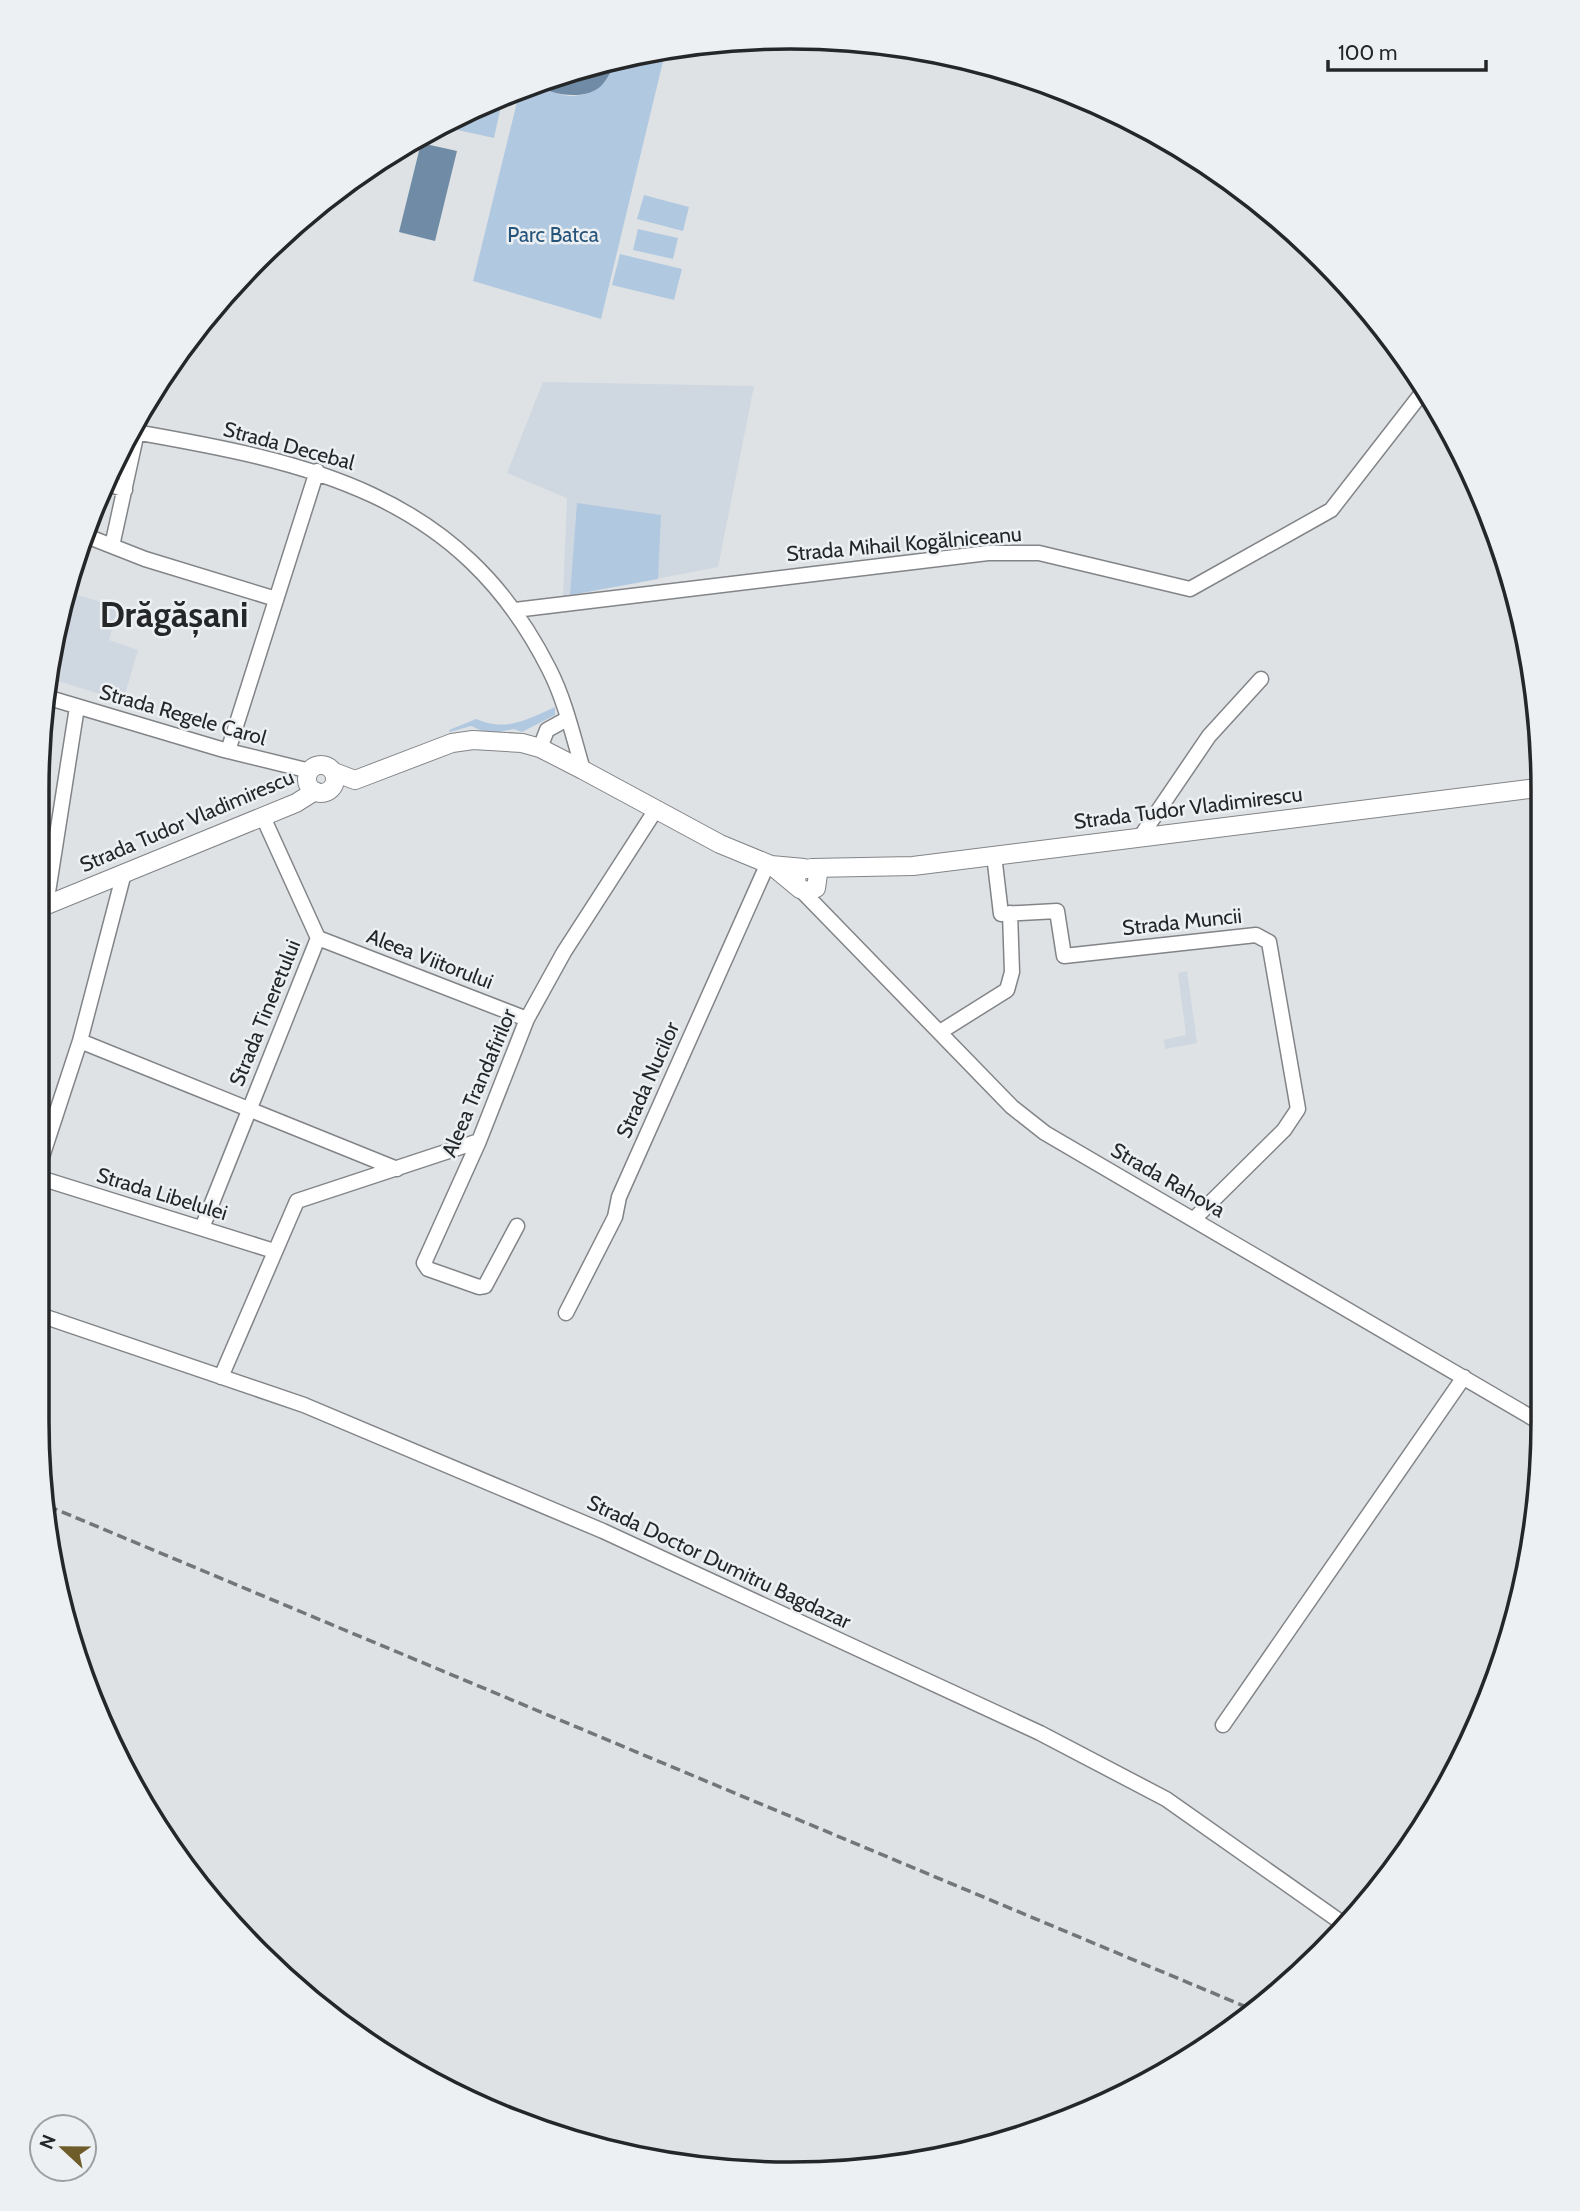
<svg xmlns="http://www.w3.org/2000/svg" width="1580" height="2211" font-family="Cabin,sans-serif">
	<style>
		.built { fill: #cfd7e0 }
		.green { fill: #b1c9e0 }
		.water { fill: #6f8ba5 }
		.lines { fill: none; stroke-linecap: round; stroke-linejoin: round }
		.minor-casing { stroke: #828487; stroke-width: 17 }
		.major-casing { stroke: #828487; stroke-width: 20 }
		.minor { stroke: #fff; stroke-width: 14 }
		.major { stroke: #fff; stroke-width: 18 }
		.rail { stroke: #737577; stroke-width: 3.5; stroke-dasharray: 10 5; stroke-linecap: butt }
		.labels { text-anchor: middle; stroke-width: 5; stroke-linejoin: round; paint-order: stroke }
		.park-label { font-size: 21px; fill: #27547a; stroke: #edf0f3 }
		.street-label { font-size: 21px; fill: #252627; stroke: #edf0f3 }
		.town-label { font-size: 35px; font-weight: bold; fill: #252627; stroke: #edf0f3 }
		.rim { fill: none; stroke: #252627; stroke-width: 3.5 }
	</style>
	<rect width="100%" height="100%" fill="#dfe2e5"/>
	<!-- built -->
	<path class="built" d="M543,382l211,4 -36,181 -155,30 4,-99 -60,-25z
		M67,592l51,15 -9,33 29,10 -15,51 -75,-23 3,-35z
		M1187,971l10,72 -32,6 -1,-9 22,-5 -8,-62z"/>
	<!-- green -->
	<path class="green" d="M666,49l-65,270 -128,-38 44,-179 -16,-4 34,-15c37,23 62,15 81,-22z
		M488,104l13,2 -7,32 -55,-12z
		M644,195l45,12 -6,24 -46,-12z
		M638,229l40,9 -5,21 -40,-9z
		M620,254l62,15 -8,31 -62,-15z
		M577,503l84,12 -3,64 -88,16z
		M555,707v8l-33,17 -8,-3 -25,5 -18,-8 -21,6 -1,-2 27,-11c30,13 50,1 79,-12z"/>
	<!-- water -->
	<path class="water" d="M616,61c-4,8 -8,17 -14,24 -15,16 -52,11 -67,-2z
		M421,143l36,8 -22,90 -36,-9z"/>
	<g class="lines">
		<!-- minor casing -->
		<g class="minor-casing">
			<path id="minor" d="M129,431c179,31 331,61 420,238 16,31 24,67 34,101
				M104,482l21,8
				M84,535l61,24 131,40
				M112,546l25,-114
				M515,610l473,-57h51l151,36 141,-79 94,-121
				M46,697l178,53 86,21
				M540,748l7,-18 20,-11
				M228,751l89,-280
				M1141,836l68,-100 52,-57
				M994,855l7,59 56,-3 7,45 192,-21 13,7 29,167 -14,21 -90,89
				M800,889l212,218 33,26 496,290
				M46,905l31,-198
				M318,938l209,81
				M940,1032l67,-42 5,-18 -2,-59
				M80,1041l317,128
				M37,1172l43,-131 44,-168
				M37,1177l237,74
				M517,1226l-32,60 -6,1 -51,-18 -4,-6 55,-122 48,-122 37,-67 91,-141
				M202,1228l116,-290 -55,-121
				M566,1313l49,-96 4,-20 149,-334
				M37,1314l267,91 299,126 437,202 126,66 179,126
				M221,1377l76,-176 182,-60
				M1223,1725l241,-348"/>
		</g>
		<!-- major casing -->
		<g class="major-casing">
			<path id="major" d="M307 779a14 14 0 1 1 28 0a14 14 0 1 1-28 0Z
				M334,772l21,8 97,-37 21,-3 49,3 18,5 43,22 137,74 51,21 33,3
				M771,865l29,24 8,2 8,-3 2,-14 -6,-6 -12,2 -4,7 1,9
				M812,868l101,-2 624,-78
				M37,909l259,-106 19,-12"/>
		</g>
		<!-- minor -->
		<use href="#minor" class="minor"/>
		<!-- major -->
		<use href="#major" class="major"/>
		<!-- rail -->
		<path class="rail" d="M48,1506l1208,505"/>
	</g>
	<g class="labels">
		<!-- park labels -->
		<g class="park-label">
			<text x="553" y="242">Parc Batca</text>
		</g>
		<!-- street labels -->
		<g class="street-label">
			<text transform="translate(289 446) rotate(15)" y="7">Strada Decebal</text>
			<text transform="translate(904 544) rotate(-5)" y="7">Strada Mihail Kogălniceanu</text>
			<text transform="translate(183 715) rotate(16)" y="7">Strada Regele Carol</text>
			<text transform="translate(1188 808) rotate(-7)" y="7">Strada Tudor Vladimirescu</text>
			<text transform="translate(187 821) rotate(-23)" y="7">Strada Tudor Vladimirescu</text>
			<text transform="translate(1182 922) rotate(-6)" y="7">Strada Muncii</text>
			<text transform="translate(430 959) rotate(21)" y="7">Aleea Viitorului</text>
			<text transform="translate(265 1013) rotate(-68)" y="7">Strada Tineretului</text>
			<text transform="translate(648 1080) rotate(-66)" y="7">Strada Nucilor</text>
			<text transform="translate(479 1083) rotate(-67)" y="7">Aleea Trandafirilor</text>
			<text transform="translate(1168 1180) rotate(30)" y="7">Strada Rahova</text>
			<text transform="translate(162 1194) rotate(17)" y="7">Strada Libelulei</text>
			<text transform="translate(719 1562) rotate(25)" y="7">Strada Doctor Dumitru Bagdazar</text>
		</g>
		<!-- town labels -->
		<g class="town-label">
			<text x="174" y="627">Drăgășani</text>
		</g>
	</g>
	<!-- crop -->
	<path d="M0 0H1580V2211H0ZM790 49H790A741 741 0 0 1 1531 790V1421A741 741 0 0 1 790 2162H790A741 741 0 0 1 49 1421V790A741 741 0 0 1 790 49Z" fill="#edf0f3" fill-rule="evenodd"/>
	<path class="rim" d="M790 49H790A741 741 0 0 1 1531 790V1421A741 741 0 0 1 790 2162H790A741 741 0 0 1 49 1421V790A741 741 0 0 1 790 49Z"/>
	<!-- north arrow -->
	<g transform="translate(63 2148) rotate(292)"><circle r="33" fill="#edf0f3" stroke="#9d9fa1" stroke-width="2"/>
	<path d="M0-5L12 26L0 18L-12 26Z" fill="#6e5d2b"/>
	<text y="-10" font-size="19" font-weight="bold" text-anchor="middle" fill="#252627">N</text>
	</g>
	<!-- scale -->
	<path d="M1328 60v10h158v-10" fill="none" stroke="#252627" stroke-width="3.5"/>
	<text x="1338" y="60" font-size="21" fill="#252627" stroke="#edf0f3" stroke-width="5" paint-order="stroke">100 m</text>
</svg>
